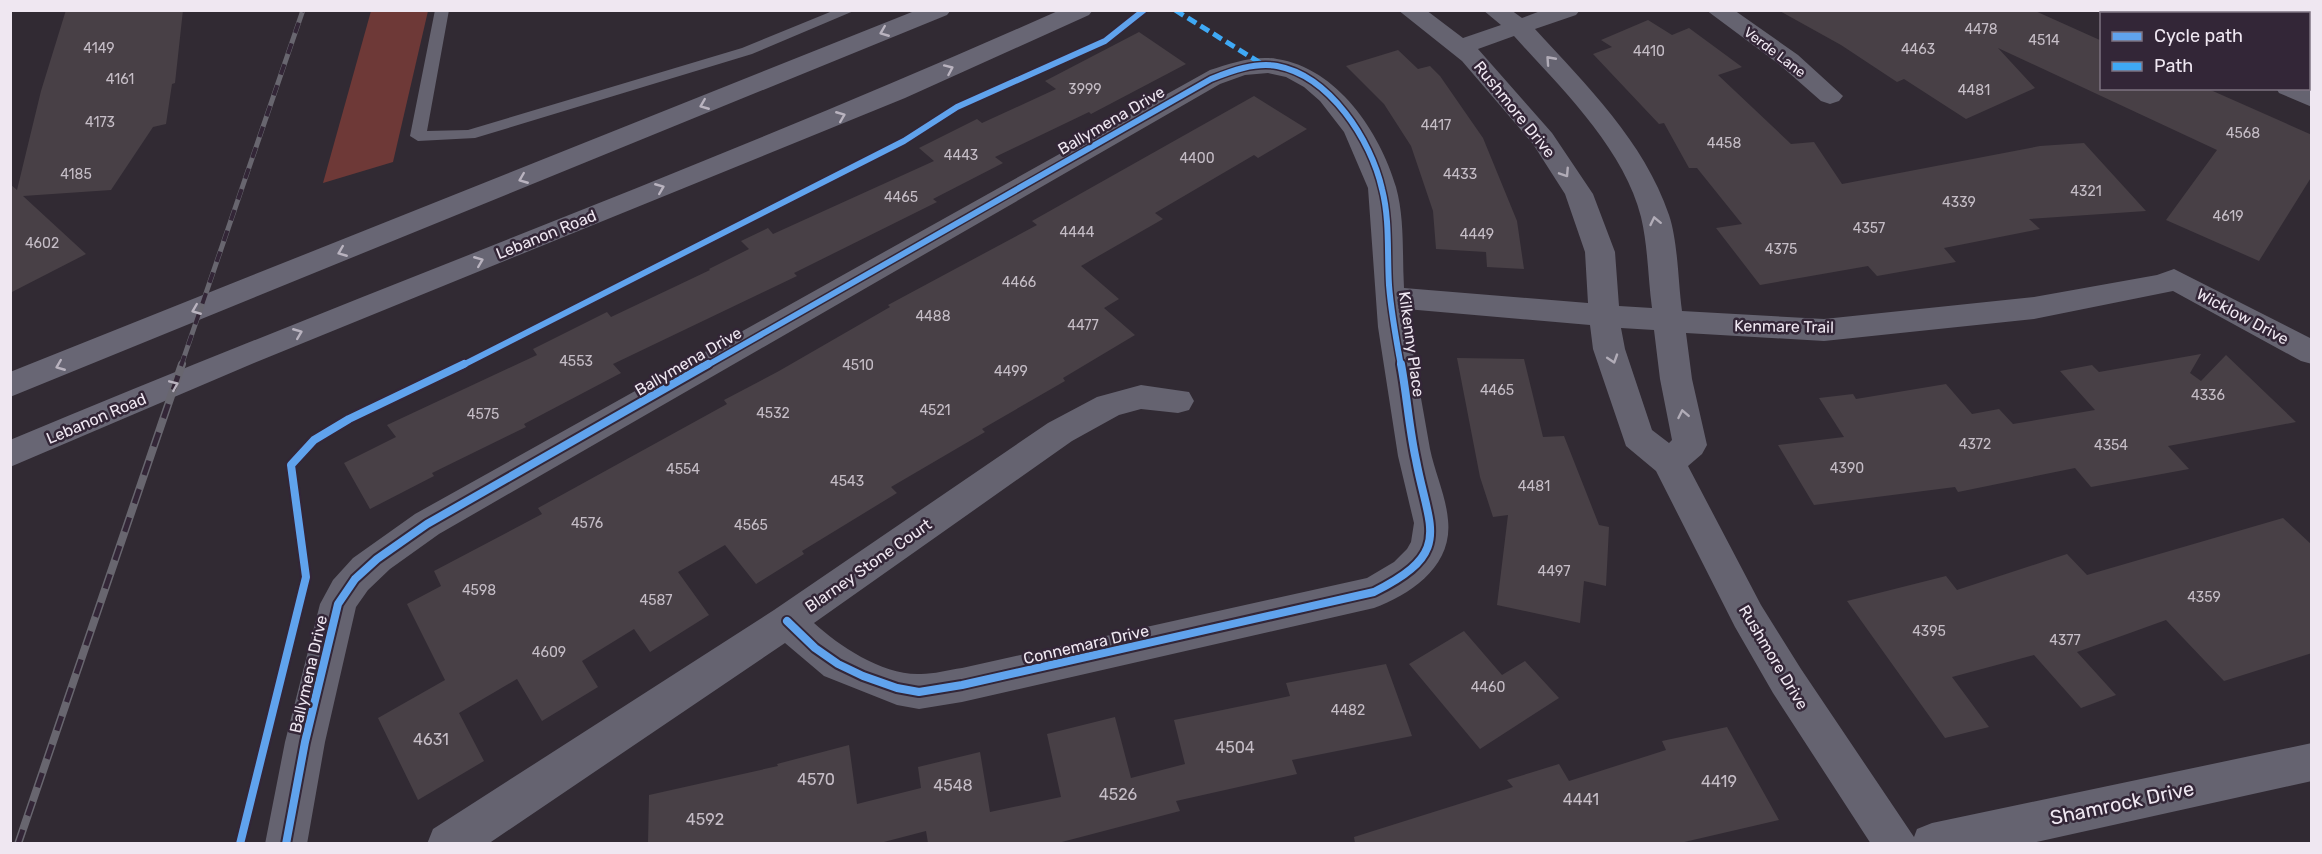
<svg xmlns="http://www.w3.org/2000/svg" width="2322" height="854" font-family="Rubik,sans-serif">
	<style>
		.green { fill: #6e3937 }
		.building { fill: #484046 }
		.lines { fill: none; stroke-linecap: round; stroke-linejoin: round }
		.lane { fill: #656370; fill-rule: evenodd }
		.street { fill: #656370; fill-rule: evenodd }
		.secondary { fill: #686674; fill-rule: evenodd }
		.rail-far1-casing { stroke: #68666f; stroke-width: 5 }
		.rail-casing { stroke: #68666f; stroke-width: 8 }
		.rail-far1 { stroke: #332637; stroke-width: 4; stroke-dasharray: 11; stroke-linecap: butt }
		.rail { stroke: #332637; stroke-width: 5; stroke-dasharray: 15; stroke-linecap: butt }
		.quiet { stroke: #3fa9f5; stroke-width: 5; stroke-dasharray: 10 5; stroke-linecap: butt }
		.cycleway-far1-casing { stroke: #332637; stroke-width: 9 }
		.cycleway-casing { stroke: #332637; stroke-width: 12 }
		.cycleway-far1 { stroke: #60a3ed; stroke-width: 6 }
		.cycleway { stroke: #60a3ed; stroke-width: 8 }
		.oneway { stroke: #b9b3bf }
		.oneway2 { stroke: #b1acb7 }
		.labels { text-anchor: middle; stroke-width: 5; stroke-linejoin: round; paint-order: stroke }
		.number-label { font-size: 14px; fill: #c5bdc6 }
		.far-street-label { font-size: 14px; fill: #efe7f1; stroke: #332637 }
		.street-label { font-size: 16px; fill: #efe7f1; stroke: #332637 }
		.near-number-label { font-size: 16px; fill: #c5bdc6 }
		.near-street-label { font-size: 20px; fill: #efe7f1; stroke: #332637 }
	</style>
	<rect width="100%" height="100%" fill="#312a33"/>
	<!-- green -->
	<path class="green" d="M371,11h57l-35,151 -70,21z"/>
	<!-- building -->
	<path class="building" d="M66,10h117l-8,73 -3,1 -6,40 -13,3 -42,63 -88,6 63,58 -76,39v-109l7,6 24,-99z
		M1778,10h255l69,31v47h104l106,47v41l-53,85 -93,-41 51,-70 -219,-102 37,40 -69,31 -62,-40 -7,3 -56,-37z
		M1648,20l24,15 17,-7 53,39 -24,8 73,69 23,-2 28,42 198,-38 44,-3 62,68 -117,8 11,10 -96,19 12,14 -79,14 -9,-10 -108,19 -44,-57 26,-4 -45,-56h-8l-25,-45 -5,1 -66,-70 19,-7 -11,-7z
		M1139,32l47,32 -95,50 -2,-2 -94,45 8,6 -70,36 4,3 -143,71 3,3 -184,88 8,9 -97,51 2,3 -94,46 2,3 -64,33 -26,-46 52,-26 -9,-12 150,-70 -4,-6 74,-37 4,5 99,-47 -1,-1 40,-20 -8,-8 27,-13 5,6 161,-73 -15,-13 58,-29 5,4 74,-34 -11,-8z
		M1398,50l20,19 12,-3 10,10 43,62 34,83 7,48 -37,-2 -1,-15 -50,-3 -3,-38 -22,-65 -27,-42 -38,-38z
		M1254,96l53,33 -49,29 -4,-3 -99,58 8,6 -82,47 38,33 -15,9 31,27 -72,43 2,3 -83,48 3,3 -94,55 6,6 -95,58 2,3 -48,30 -31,-39 -47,27 31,43 -59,37 -16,-23 -52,32 16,26 -56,34 -25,-42 -58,34 25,48 -66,39 -40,-82 67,-38 -38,-76 34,-18 -7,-15 108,-57 -4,-6 189,-104 -3,-4 55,-29 111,-64 -2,-2 149,-80 -5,-4z
		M2201,354l-11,19 11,8 25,-26 70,67 -128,24 21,23 -98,18 -16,-19 -117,24 -3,-5 -141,18 -36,-60 66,-8 -25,-39 34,-4 3,5 90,-15 26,30 27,-5 14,15 82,-14 -35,-39 32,-6 7,7z
		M1457,358l67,1 19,78 21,-1 35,89 10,2 -3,59 -22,-5 -4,42 -83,-18 11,-90 -15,2 -13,-40z
		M2283,518l29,27v108l-88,28 -58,-61 -89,32 39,43 -35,13 -47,-53 -82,22 37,50 -44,11 -98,-137 99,-25 11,14 110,-36 20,21z
		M1464,631l38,44 23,-14 34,37 -79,51 -71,-85z
		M1386,664l26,72 -120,24 5,14 -121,27 4,10 -122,32h-130l-2,-12 -46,12h-232l1,-48 129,-29 -1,-2 72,-19 8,59 64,-16 -3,-21 62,-15 10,60 71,-15 -14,-63 68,-17 16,61 54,-14 -11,-44 116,-24 -4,-13z
		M1727,727l52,93 -99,23h-325l-1,-6 159,-50 -6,-7 52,-16 10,17 97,-31 -4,-9z"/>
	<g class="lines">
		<!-- lane -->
		<path class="lane" d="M435,10h14l-22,121 41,-1 274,-82 93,-38h21l-104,44 -277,84 -57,3 -8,-5z
			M2259,10l-3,4h-15l3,-4z"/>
		<!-- street -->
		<path class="street" d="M1398,10h28l37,28 38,-13 -18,-15h28l11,8 21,-8h37l-4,5 -41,14c51,56 109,112 134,186 9,27 9,66 13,96l142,8 210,-22 123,-22 17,-6 138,70v25l-11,-3 -128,-70 -139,28 -210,22 -138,-8 6,46 15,66 -5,9 -14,12 73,139 40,64 113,168 3,-8 15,-6 380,-80v38l-284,63h-157l-98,-151 -38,-66 -79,-156 -30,-25 -33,-97 -3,-24 -184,-16c7,47 16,94 24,140 5,24 16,47 18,71 5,46 -37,74 -74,88l-412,94 -43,7 -22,-4 -73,-29 -39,-33 -297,201h-61l6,-15 341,-219 274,-187 49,-26 44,-12 48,7 5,9 -5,9 -11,3 -37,-4 -22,6 -47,26 -258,182c25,23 70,53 107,51 13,0 27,-4 41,-6l405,-90 27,-16 13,-13 4,-7 3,-19 -16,-67 -20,-129 -10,-139 -24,-56 -24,-31 -16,-14 -18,-10 -18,-4 -23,2 -25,9 -781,450 -49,35 -22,21 -12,17 -31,135 -18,102h-42l20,-102 35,-138 13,-24 20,-22 62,-44 795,-444c21,-7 45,-15 67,-11 60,9 103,73 119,128 9,33 6,67 8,101l184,15 -3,-51 -20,-58 -32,-50 -71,-83zM1514,36c46,51 110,112 127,181 7,29 7,62 11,91l-33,-2 -4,-54 -22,-58 -41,-61 -74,-84zM1621,328l33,2 6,49 12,61 -3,3 -17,-13 -27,-81z
			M1706,10h28l64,45 45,41 -4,5 -9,3 -9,-3 -41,-36z
			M2097,10h29l2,4 -26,2z
			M2276,88l36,1v18l-33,-14z"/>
		<!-- secondary -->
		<path class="secondary" d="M917,10h34l-4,5 -937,382v-25z
			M1060,10h33l-4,5 -184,83 -651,265 -244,104v-27c349,-146 705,-276 1050,-430z"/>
		<!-- rail-far1 casing -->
		<g class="rail-far1-casing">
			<path id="rail-far1" d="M181,366l122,-356"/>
		</g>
		<!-- rail casing -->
		<g class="rail-casing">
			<path id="rail" d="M18,844l164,-480"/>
		</g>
		<!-- rail-far1 -->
		<use href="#rail-far1" class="rail-far1"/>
		<!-- rail -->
		<use href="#rail" class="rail"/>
		<!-- quiet -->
		<path class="quiet" d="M1175,10l87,54"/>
		<!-- cycleway-far1 casing -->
		<g class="cycleway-far1-casing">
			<path id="cycleway-far1" d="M461,366l443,-225 53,-34 148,-66 39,-31
				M706,366l505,-287c20,-8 44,-17 66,-13 53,10 94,74 105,123 8,31 5,64 7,96 2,27 7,54 12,81"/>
		</g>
		<!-- cycleway casing -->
		<g class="cycleway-casing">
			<path id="cycleway" d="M787,621l28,27 23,16 25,12 34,12 22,4 43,-7 412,-93c80,-40 55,-62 42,-132 -7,-32 -9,-64 -15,-96
				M240,844l66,-267 -15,-112 23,-25 35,-21 115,-55
				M286,844l19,-102 33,-138 17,-25 22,-20 50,-35 281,-160"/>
		</g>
		<!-- cycleway-far1 -->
		<use href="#cycleway-far1" class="cycleway-far1"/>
		<!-- cycleway -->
		<use href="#cycleway" class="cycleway"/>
	</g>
	<!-- one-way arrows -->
	<defs><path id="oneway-chevron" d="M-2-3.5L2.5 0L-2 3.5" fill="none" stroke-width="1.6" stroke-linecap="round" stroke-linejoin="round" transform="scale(1.5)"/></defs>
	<g class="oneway">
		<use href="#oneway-chevron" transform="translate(884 32) rotate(158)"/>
		<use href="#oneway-chevron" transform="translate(949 69) rotate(-24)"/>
		<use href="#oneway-chevron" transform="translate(704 105) rotate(158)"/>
		<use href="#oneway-chevron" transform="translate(841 116) rotate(-22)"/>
		<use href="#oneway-chevron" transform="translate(523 179) rotate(158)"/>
		<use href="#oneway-chevron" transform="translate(660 188) rotate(-22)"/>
		<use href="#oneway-chevron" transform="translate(342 252) rotate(158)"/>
		<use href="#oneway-chevron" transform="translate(479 261) rotate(-22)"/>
		<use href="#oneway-chevron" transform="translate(196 310) rotate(158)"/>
		<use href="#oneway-chevron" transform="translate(298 333) rotate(-22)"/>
		<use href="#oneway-chevron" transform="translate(60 366) rotate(158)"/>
		<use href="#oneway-chevron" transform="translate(174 385) rotate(-23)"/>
	</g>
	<g class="oneway2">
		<use href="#oneway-chevron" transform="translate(1550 60) rotate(-132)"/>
		<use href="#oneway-chevron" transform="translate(1565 173) rotate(57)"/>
		<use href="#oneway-chevron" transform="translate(1655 221) rotate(-102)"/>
		<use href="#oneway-chevron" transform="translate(1613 359) rotate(72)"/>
		<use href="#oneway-chevron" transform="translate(1683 414) rotate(-101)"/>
	</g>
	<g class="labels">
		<!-- number labels -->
		<g class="number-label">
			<text x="1981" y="34">4478</text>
			<text x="2044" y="45">4514</text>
			<text x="99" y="53">4149</text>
			<text x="1918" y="54">4463</text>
			<text x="1649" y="56">4410</text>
			<text x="120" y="84">4161</text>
			<text x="1085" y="94">3999</text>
			<text x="1974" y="95">4481</text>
			<text x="100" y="127">4173</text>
			<text x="1436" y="130">4417</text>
			<text x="2243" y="138">4568</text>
			<text x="1724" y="148">4458</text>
			<text x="961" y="160">4443</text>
			<text x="1197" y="163">4400</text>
			<text x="76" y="179">4185</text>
			<text x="1460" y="179">4433</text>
			<text x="2086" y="196">4321</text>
			<text x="901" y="202">4465</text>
			<text x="1959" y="207">4339</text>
			<text x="2228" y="221">4619</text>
			<text x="1869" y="233">4357</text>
			<text x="1077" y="237">4444</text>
			<text x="1477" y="239">4449</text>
			<text x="42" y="248">4602</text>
			<text x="1781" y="254">4375</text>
			<text x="1019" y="287">4466</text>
			<text x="933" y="321">4488</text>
			<text x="1083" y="330">4477</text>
			<text x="576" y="366">4553</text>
			<text x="858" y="370">4510</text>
			<text x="1011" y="376">4499</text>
			<text x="1497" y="395">4465</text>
			<text x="2208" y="400">4336</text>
			<text x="935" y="415">4521</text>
			<text x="773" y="418">4532</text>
			<text x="483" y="419">4575</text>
			<text x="1975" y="449">4372</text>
			<text x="2111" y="450">4354</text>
			<text x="1847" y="473">4390</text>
			<text x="683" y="474">4554</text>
			<text x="847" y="486">4543</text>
			<text x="1534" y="491">4481</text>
			<text x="587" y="528">4576</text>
			<text x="751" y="530">4565</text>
			<text x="1554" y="576">4497</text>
			<text x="479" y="595">4598</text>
			<text x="2204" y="602">4359</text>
			<text x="656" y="605">4587</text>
			<text x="1929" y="636">4395</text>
			<text x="2065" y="645">4377</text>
			<text x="549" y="657">4609</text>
			<text x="1488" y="692">4460</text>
			<text x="1348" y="715">4482</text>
		</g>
		<!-- far-street labels -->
		<g class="far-street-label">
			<text transform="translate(1775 52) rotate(37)" y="5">Verde Lane</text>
		</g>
		<!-- street labels -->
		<g class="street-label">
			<text transform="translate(1515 109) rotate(51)" y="6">Rushmore Drive</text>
			<text transform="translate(1111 120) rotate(-30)" y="6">Ballymena Drive</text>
			<text transform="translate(546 234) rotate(-22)" y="6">Lebanon Road</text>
			<text transform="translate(2243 316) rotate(28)" y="6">Wicklow Drive</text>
			<text transform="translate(1784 326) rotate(1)" y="6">Kenmare Trail</text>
			<text transform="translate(1412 344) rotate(82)" y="6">Kilkenny Place</text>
			<text transform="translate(688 361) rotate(-30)" y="6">Ballymena Drive</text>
			<text transform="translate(96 418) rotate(-23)" y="6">Lebanon Road</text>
			<text transform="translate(868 565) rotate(-35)" y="6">Blarney Stone Court</text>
			<text transform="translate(1086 644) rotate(-13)" y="6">Connemara Drive</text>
			<text transform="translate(1774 657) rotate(59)" y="6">Rushmore Drive</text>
			<text transform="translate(308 674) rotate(-77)" y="6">Ballymena Drive</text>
		</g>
		<!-- near-number labels -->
		<g class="near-number-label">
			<text x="431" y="745">4631</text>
			<text x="1235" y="753">4504</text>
			<text x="816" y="785">4570</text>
			<text x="1719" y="787">4419</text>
			<text x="953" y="791">4548</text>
			<text x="1118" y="800">4526</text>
			<text x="1581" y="805">4441</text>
			<text x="705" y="825">4592</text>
		</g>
		<!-- near-street labels -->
		<g class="near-street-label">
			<text transform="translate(2122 803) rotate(-12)" y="7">Shamrock Drive</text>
		</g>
	</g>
	<!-- border -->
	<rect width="2322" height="854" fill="none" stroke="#efe7f1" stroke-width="24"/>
	<!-- legend -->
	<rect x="2100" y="12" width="210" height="78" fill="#332637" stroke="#7e7381" stroke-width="1.5"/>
	<rect x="2112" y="32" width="30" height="9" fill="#60a3ed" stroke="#7e7381" stroke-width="1.5"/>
	<text x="2154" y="42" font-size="18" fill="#efe7f1">Cycle path</text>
	<rect x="2112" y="62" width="30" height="9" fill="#3fa9f5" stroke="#7e7381" stroke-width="1.5"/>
	<text x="2154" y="72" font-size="18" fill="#efe7f1">Path</text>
</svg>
